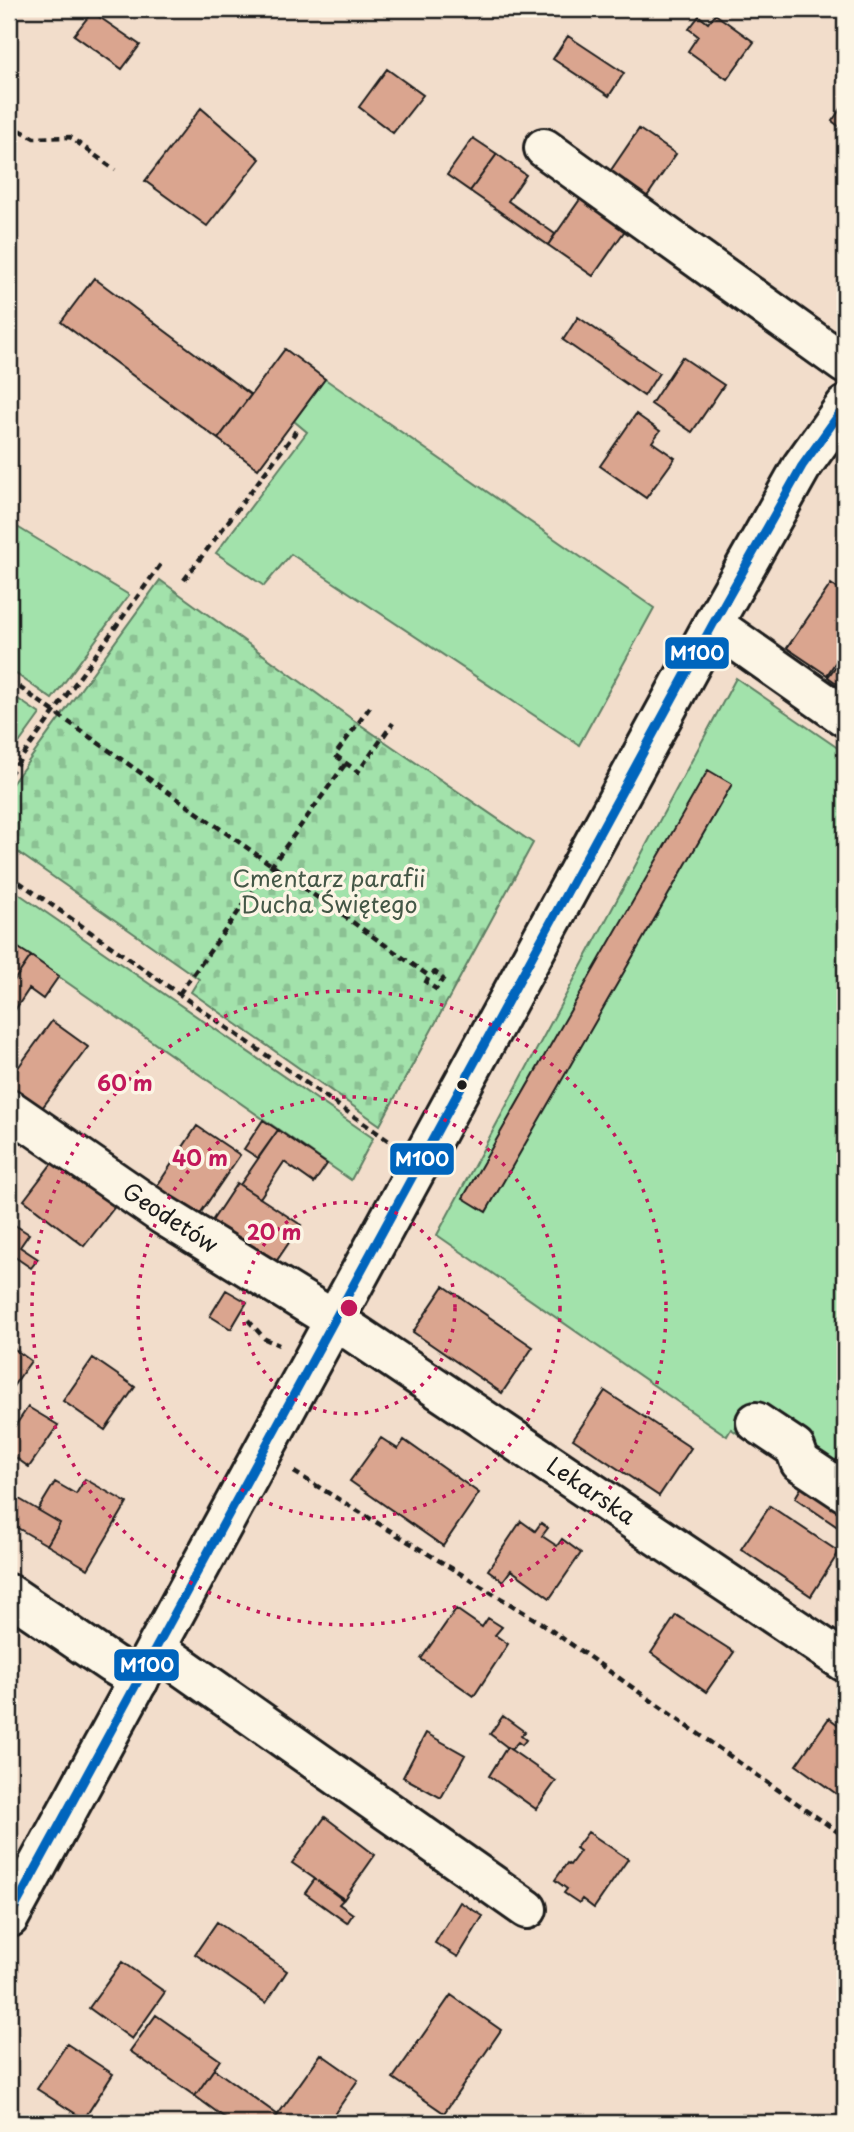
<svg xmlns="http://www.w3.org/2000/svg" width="854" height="2132" font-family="'Playpen Sans',sans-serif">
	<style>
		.green { fill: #a2e2ab; stroke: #5f7f64; stroke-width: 2 }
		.cemetery { fill: url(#cemetery-stones); stroke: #5f7f64; stroke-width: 2 }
		.building { fill: #daa58f; stroke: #1c1c1c; stroke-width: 2 }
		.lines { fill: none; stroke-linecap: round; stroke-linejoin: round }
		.minor-casing { stroke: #1c1c1c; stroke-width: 44 }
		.major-casing { stroke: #1c1c1c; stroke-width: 44 }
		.path { stroke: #1c1c1c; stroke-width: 4.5; stroke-dasharray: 7 5; stroke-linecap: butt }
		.minor { stroke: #fcf5e5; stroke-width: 38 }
		.major { stroke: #fcf5e5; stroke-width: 38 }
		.bus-1-casing { stroke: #fcf5e5; stroke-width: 14 }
		.bus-1 { stroke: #0065bd; stroke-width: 9 }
		.ring { fill: none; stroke: #c2185b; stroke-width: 3.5; stroke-dasharray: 3.5 7 }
		.bus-dot { fill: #1c1c1c; stroke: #fcf5e5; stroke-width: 2.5 }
		.labels { text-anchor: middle; stroke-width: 7; stroke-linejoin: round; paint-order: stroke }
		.park-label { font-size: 23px; fill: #445747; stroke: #fcf5e5 }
		.street-label { font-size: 23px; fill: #1c1c1c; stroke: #fcf5e5 }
		.centre { fill: #c2185b; stroke: #fcf5e5; stroke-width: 3.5 }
		.ring-label { font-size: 21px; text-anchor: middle; font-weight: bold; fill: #c2185b; stroke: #fcf5e5; stroke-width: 7; stroke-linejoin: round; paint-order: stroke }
		.line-badge { stroke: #fcf5e5; stroke-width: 2.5 }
		.badge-label { font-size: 19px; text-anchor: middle; font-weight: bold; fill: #fff }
	</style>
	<defs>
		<pattern id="cemetery-stones" width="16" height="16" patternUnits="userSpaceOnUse" patternTransform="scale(1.75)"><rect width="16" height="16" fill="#a2e2ab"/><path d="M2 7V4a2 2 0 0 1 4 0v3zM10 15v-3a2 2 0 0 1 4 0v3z" fill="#8bc193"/></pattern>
	</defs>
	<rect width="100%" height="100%" fill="#f2ddcb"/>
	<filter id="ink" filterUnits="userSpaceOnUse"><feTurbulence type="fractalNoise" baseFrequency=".0143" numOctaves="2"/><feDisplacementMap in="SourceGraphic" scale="14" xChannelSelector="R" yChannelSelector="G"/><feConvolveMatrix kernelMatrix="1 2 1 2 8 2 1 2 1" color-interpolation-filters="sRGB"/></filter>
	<g filter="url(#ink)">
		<!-- green -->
		<path class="green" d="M325,379l329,229 -75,137 -288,-191 -27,32 -48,-33 91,-121 -13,-11z
			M9,522l120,73 -77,104 -43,-30z
			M736,678l109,75v754l-114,-78 -4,7 -290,-201z
			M9,693l31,21 -31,43z
			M9,887l364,251 -22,42 -342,-238z"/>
		<!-- cemetery -->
		<path class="cemetery" d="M160,580l192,139 181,124 -153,282 -189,-133 8,-13 -190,-133v-58z"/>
		<!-- building -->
		<path class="building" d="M92,12l48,33 -18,24 -48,-34z
			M715,14l39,28 -27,37 -39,-28 10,-15 -9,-7 10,-13 9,7z
			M568,36l56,37 -15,23 -56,-37z
			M387,69l36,26 -30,38 -34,-26z
			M845,103v28l-13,-10z
			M201,108l59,51 -53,67 -62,-45z
			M639,129l37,25 -30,44 -37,-25z
			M473,138l24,16 -27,37 -23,-16z
			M497,154l29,21 -18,26 47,33 -7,11 -78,-54z
			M581,198l45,31 -33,47 -45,-31z
			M94,278l157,117 -33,44 -157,-117z
			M578,317l81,56 -15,23 -81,-56z
			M285,349l40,30 -67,90 -40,-30z
			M682,357l42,28 -32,47 -41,-28z
			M636,414l24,17 -8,11 23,16 -29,40 -46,-32z
			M831,584l14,10v54l-18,27 -40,-27z
			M841,659l4,2v28l-17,-12z
			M708,770l24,14 -246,428 -23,-14z
			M9,942l22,14 -22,32z
			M31,956l28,20 -16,23 -14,-10 -20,30v-31z
			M52,1021l36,26 -46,61 -33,-24v-4z
			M263,1120l15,10 -20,28 -14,-9z
			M197,1126l43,29 -43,63 -42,-29z
			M278,1130l49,34 -13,19 -30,-21 -24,36 -20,-13z
			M56,1158l61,46 -33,42 -60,-46z
			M237,1183l64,42 -30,44 -63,-42z
			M10,1222l19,12 -9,13 18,12 -7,9 -22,-15z
			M444,1286l89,61 -31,46 -89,-61z
			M226,1290l21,12 -16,27 -21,-13z
			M9,1345l22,16 -22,31z
			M93,1358l42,29 -30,43 -42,-29z
			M605,1391l86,57 -32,48 -86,-57z
			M28,1407l30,18 -29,42 -20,-14v-18z
			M381,1438l17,11 6,-9 75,53 -36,53 -93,-65z
			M845,1447v30l-14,-9z
			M85,1479l42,24 -39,66 -41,-24 13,-22 -22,-13 17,-28 21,12z
			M804,1483l41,27v22l-50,-34z
			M9,1493l51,30 -13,22 -38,-22z
			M770,1506l69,46 -28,44 -70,-47z
			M521,1521l14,10 6,-8 7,5 -6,8 15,10 5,-7 19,14 -31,45 -39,-28 -8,11 -15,-11z
			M456,1609l26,18 6,-9 14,9 -7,8 13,9 -34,52 -53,-37z
			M676,1615l58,37 -28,40 -55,-39z
			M503,1716l22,16 -4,4 5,4 -4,5 -4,-3 -7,8 -21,-16z
			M829,1718l16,12v70l-49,-35z
			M426,1733l39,22 -24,43 -38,-21z
			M507,1747l49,34 -20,28 -47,-33z
			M325,1817l50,38 -31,44 -52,-36z
			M588,1832l40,27 -34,49 -12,-9 -3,4 -15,-10 3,-4 -12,-9 12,-17 3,2 10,-14 -4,-3z
			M315,1879l28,21 -4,4 14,10 -6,9 -42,-30z
			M460,1902l23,14 -25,41 -23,-14z
			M217,1922l70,49 -21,32 -71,-49z
			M122,1962l43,30 -33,47 -43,-31z
			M451,1995l50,35 -57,83 -51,-35z
			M156,2015l64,45 -25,36 -65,-45z
			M67,2044l46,30 -29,45 -47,-30z
			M321,2054l37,26 -30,43h-56z
			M214,2069l64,46 -6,8h-40l-37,-27z"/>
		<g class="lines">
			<!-- minor casing -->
			<g class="minor-casing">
				<path id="minor" d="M544,148l301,216
					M713,624l132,93
					M9,1109l154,106 187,115 495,332
					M756,1422l39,26 5,14 45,30
					M9,1594l103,70 27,16
					M157,1649l370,260"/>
			</g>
			<!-- major casing -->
			<g class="major-casing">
				<path id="major" d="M9,1918l704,-1294 89,-158 43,-60"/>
			</g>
			<!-- path -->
			<path class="path" d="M9,124l25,14 36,-1 45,33
				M184,580l111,-147 -7,-4
				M9,680l420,296 -3,6 10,7 7,-10 -8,-7 -6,4
				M370,707l-35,48 23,17 35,-49
				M9,775l152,-211
				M9,875l380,266
				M179,994l167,-231
				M248,1320l17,19 14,6
				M294,1472l244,149 307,216"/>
			<!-- minor -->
			<use href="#minor" class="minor"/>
			<!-- major -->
			<use href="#major" class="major"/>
			<!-- bus-1 casing -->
			<g class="bus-1-casing">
				<path id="bus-1" d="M9,1918l704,-1294 89,-158 43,-60"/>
			</g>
			<!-- bus-1 -->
			<use href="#bus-1" class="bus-1"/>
		</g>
	</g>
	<!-- distance rings -->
	<g class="ring">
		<circle cx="349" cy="1308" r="106"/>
		<circle cx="349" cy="1308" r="211"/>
		<circle cx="349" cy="1308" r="317"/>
	</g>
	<!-- markers -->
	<circle class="bus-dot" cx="462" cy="1085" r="6"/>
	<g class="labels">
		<!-- park labels -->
		<g class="park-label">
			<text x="329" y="887">Cmentarz parafii<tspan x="329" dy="26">Ducha Świętego</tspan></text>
		</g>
		<!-- street labels -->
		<g class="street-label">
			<text transform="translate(170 1218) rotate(33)" y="8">Geodetów</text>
			<text transform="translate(591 1491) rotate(34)" y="8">Lekarska</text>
		</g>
	</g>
	<circle cx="349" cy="1308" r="10" class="centre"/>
	<g class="ring-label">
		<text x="125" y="1091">60 m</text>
		<text x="200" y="1166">40 m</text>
		<text x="274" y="1240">20 m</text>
	</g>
	<g class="line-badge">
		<rect x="664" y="636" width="66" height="34" rx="7" fill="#0065bd"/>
		<rect x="389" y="1142" width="66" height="34" rx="7" fill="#0065bd"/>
		<rect x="113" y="1648" width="67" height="34" rx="7" fill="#0065bd"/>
	</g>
	<g class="badge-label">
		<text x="697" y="660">M100</text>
		<text x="422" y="1166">M100</text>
		<text x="147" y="1672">M100</text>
	</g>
	<!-- margin -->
	<rect width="854" height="2132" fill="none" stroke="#fcf5e5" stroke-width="35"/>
	<rect x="18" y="18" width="819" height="2097" fill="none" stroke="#1c1c1c" stroke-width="2.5" filter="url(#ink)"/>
</svg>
